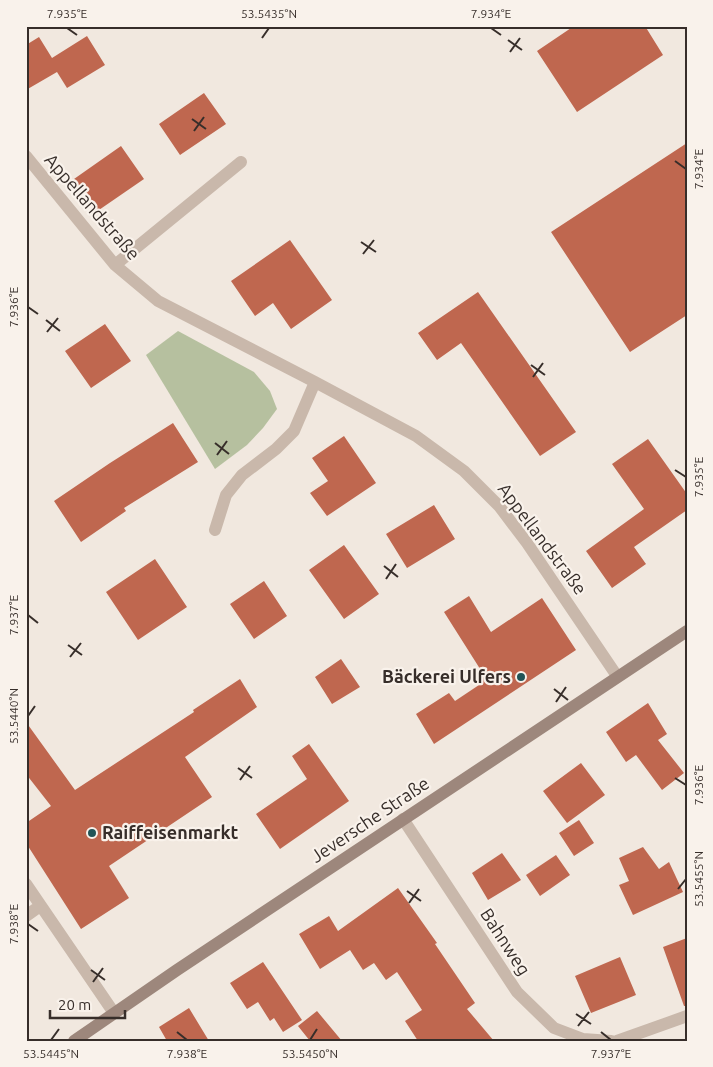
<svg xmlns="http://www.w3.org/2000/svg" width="713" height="1067" font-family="Ubuntu,sans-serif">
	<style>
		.green { fill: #b6c09f }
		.building { fill: #bf674f }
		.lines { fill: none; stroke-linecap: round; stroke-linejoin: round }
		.street { stroke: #c9b8ab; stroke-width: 12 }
		.secondary { stroke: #9d877c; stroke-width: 12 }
		.ticks { fill: none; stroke: #372e2a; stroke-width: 2 }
		.poi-dot { fill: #215457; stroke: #f9f2eb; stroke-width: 2 }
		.labels { text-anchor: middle; stroke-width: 4.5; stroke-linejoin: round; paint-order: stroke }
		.street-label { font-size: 18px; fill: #372e2a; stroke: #f9f2eb }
		.poi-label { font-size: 18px; font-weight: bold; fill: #372e2a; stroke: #f9f2eb; text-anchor: end }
		.neatline { fill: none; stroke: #372e2a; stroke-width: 2 }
		.ticks-label { font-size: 12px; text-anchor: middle; fill: #372e2a }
	</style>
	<rect width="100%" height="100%" fill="#f1e8df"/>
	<!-- green -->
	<path class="green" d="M178,331l76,41 16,19 7,18 -14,19 -16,17 -32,24 -69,-114z"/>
	<!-- building -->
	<path class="building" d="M574,26h71l18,29 -86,57 -40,-61z
		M87,36l18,29 -38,23 -10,-16 -31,18v-45l13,-8 13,21z
		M204,93l22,31 -46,31 -21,-31z
		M687,143v172l-57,37 -79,-120z
		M121,146l23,33 -48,33 -22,-33z
		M290,240l42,60 -41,29 -18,-26 -18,13 -24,-35z
		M478,292l98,140 -36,24 -79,-113 -24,17 -19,-27z
		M105,324l26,37 -40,27 -26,-37z
		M173,423l25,39 -74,46 2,3 -45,31 -27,-41 56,-38z
		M344,436l32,47 -49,33 -17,-23 18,-12 -16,-23z
		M648,439l39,55v16l-53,37 12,17 -34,24 -26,-37 58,-42 -32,-45z
		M434,505l21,34 -48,29 -21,-34z
		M344,545l35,49 -35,25 -35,-49z
		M155,559l32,48 -49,33 -32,-48z
		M264,581l23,35 -33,23 -24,-35z
		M469,596l22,36 51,-34 34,52 -142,94 -18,-30 33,-21 6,8 24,-16 -5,-8 8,-5 -38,-60z
		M341,659l19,28 -28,17 -17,-27z
		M240,679l17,28 -72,50 27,40 -103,69 20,32 -48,31 -55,-86v-20l25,-17 -25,-32v-52l49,68 119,-78 -1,-2z
		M648,703l19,31 -9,6 26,33 -22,17 -26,-35 -10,7 -20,-30z
		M309,744l40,57 -69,48 -24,-35 51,-35 -15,-23z
		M581,763l24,32 -38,28 -24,-32z
		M579,820l15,23 -20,13 -15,-23z
		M643,847l16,22 10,-7 14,30 -50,23 -14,-30 10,-4 -10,-23z
		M502,853l19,27 -33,20 -16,-27z
		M556,855l14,20 -30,21 -14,-21z
		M398,888l39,55 -2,1 40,59 -8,6 27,32h-76l-13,-20 17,-11 -25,-38 -11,8 -12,-17 -11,7 -13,-20 -30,19 -21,-35 30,-18 9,15z
		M687,938v68h-3l-21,-59z
		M620,957l16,38 -45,18 -16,-37z
		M263,962l39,58 -19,12 -9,-14 -4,3 -12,-19 -11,7 -17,-26z
		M189,1008l20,33h-42l-8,-14z
		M317,1011l25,30h-32l-12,-15z"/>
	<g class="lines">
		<!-- street -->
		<path class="street" d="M26,156l89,109 43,36 157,81 101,54 48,35 35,35 28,37 90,133
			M115,265l126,-103
			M215,530l11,-35 16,-20 34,-26 18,-18 21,-49
			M403,819l114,173 37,36 29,11 28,2
			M26,884l88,129
			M26,916l14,-10
			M617,1041l70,-25"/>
		<!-- secondary -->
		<path class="secondary" d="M74,1041l103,-71 510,-339"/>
	</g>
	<!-- ticks -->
	<path class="ticks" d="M67,28l10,7M491,28l10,7M262,38l7,-10M508,40l14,10M510,52l10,-14M192,119l14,10M194,131l10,-14M675,161l11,8M361,242l15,10M363,254l11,-14M28,307l10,7M46,320l14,11M47,332l11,-14M531,365l14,10M533,377l10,-14M215,443l14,11M217,455l10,-14M675,470l11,7M384,566l14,11M386,579l10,-15M28,615l10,8M68,645l14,10M70,657l11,-14M554,689l14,11M556,702l10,-15M28,716l7,-10M238,768l14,10M675,778l11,7M240,780l10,-14M678,889l8,-10M407,891l14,10M409,903l10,-14M28,924l10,7M91,970l14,10M93,982l10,-14M576,1014l15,10M578,1026l11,-14M177,1032l10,8M601,1032l10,8M51,1040l8,-11M310,1040l7,-11"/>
	<!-- markers -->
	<g class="poi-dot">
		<circle cx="521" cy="677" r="5"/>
		<circle cx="92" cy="833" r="5"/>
	</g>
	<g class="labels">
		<!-- street labels -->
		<g class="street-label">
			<text transform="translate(92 207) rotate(49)" y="6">Appellandstraße</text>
			<text transform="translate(542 539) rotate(53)" y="6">Appellandstraße</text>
			<text transform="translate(370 820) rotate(-34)" y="6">Jeversche Straße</text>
			<text transform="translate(505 942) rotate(57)" y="6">Bahnweg</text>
		</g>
		<!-- poi labels -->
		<g class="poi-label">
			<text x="511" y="683">Bäckerei Ulfers</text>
			<text x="102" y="839" text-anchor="start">Raiffeisenmarkt</text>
		</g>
	</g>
	<!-- border -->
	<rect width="713" height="1067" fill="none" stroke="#f9f2eb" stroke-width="55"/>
	<!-- scale -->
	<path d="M50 1010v8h75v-8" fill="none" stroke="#372e2a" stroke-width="2.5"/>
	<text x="58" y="1010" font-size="15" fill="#372e2a" stroke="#f9f2eb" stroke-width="4" paint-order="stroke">20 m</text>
	<rect x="28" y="28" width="658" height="1012" class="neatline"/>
	<g class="ticks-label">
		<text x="67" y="18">7.935°E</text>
		<text x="269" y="18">53.5435°N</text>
		<text x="491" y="18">7.934°E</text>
		<text transform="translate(699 169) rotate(-90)" y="4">7.934°E</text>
		<text transform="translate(14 307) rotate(-90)" y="4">7.936°E</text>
		<text transform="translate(699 477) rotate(-90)" y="4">7.935°E</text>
		<text transform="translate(14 615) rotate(-90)" y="4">7.937°E</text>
		<text transform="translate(14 716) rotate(-90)" y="4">53.5440°N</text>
		<text transform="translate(699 785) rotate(-90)" y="4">7.936°E</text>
		<text transform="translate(699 879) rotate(-90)" y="4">53.5455°N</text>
		<text transform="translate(14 924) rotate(-90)" y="4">7.938°E</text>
		<text x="51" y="1058">53.5445°N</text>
		<text x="187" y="1058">7.938°E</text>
		<text x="310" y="1058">53.5450°N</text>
		<text x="611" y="1058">7.937°E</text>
	</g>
</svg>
